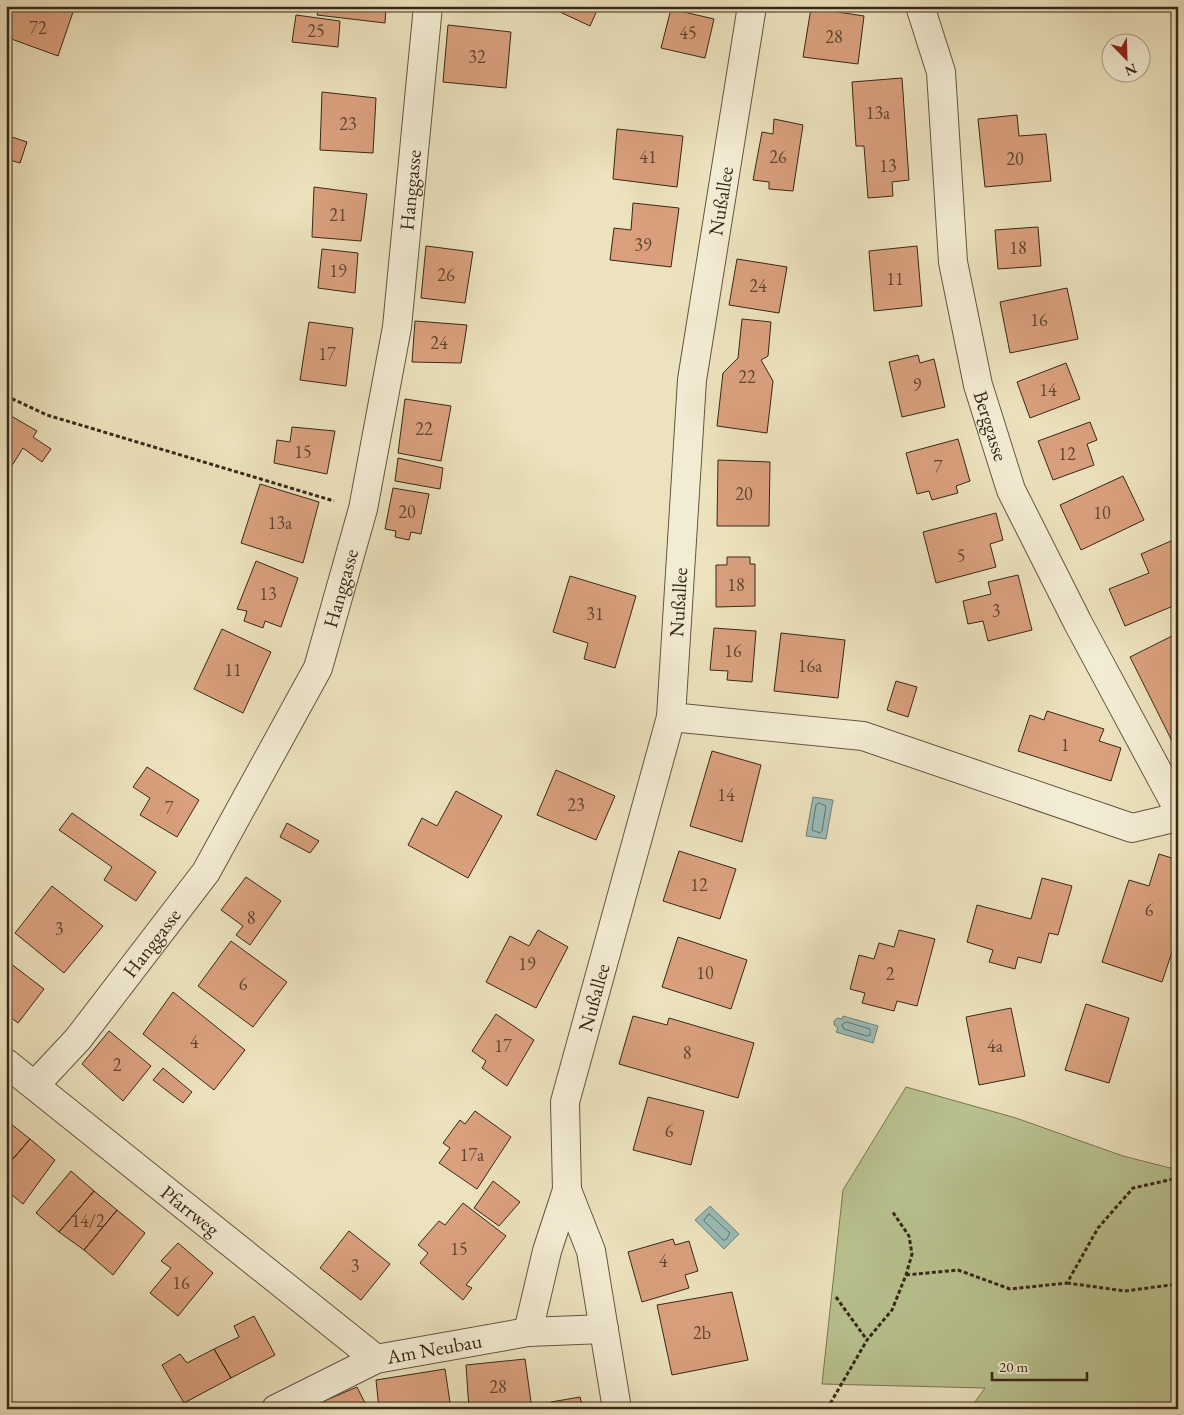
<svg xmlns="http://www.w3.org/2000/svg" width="1184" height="1415" font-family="'EB Garamond',serif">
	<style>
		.green { fill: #b9c390; stroke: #787653 }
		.water { fill: #9abcb8; stroke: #728177 }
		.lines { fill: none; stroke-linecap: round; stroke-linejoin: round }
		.shore { stroke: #687267; stroke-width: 1 }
		.building { fill: #daa07e; stroke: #372816 }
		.minor-casing { stroke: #645640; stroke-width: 30 }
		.path { stroke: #372816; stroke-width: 3; stroke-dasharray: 4 2.5; stroke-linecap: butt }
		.minor { stroke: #f3ecd4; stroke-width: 28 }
		.labels { text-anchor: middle; stroke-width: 5; stroke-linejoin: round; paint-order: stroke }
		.number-label { font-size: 18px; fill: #604630 }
		.street-label { font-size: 20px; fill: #372816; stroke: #f3ecd4 }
	</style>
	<rect width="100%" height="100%" fill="#ece2bd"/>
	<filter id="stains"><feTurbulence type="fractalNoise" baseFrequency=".004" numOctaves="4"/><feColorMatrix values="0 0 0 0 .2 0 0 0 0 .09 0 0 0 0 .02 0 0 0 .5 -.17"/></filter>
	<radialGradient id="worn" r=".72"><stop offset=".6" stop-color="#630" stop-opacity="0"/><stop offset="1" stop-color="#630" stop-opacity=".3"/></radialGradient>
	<!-- green -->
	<path class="green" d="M906,1087l110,31 107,38 55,14v239h-208l15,-21 -163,-4 21,-194z"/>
	<!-- water -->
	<path class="water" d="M813,797l20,3 -7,39 -20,-3z
		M843,1016l35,10 -5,17 -37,-11 2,-4 -4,-3v-4l3,-3 5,1z
		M710,1206l29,28 -15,15 -29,-29z"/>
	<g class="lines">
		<!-- shore -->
		<path class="shore" d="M819,803l7,3 -4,25 -2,2 -8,-3 4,-25z
			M847,1022l23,7v6l-3,1 -23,-7 -2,-4z
			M709,1214l21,19 -4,7h-3l-19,-19z"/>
	</g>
	<!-- building -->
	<path class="building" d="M6,6h69l-17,50 -52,-19 4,-14 -4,-1z
		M319,6h67l-1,17 -68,-8z
		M547,6h52l-9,20z
		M811,8l53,8 -6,48 -55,-7z
		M671,9l43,10 -9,39 -44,-10z
		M296,15l44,6 -2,26 -46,-5z
		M448,25l63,7 -5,56 -63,-6z
		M902,78l7,102 -17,2 1,14 -25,2 -4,-52h-8l-4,-64z
		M322,92l54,6 -3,55 -53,-3z
		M1017,115l2,21 27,-2 5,47 -66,6 -7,-68z
		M774,119l29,6 -10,66 -24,-2v-7l-16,-2 9,-48 11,2z
		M617,129l66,7 -6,51 -64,-8z
		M6,135l21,7 -7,21 -14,-4z
		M314,187l53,7 -6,47 -49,-4z
		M633,203l46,5 -8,59 -61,-7 4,-32 17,2z
		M1038,227l3,39 -43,3 -3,-39z
		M426,246l47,6 -8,51 -44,-5z
		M917,246l5,60 -48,5 -5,-60z
		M322,249l36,4 -3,40 -37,-5z
		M737,259l50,8 -8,46 -50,-8z
		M1067,288l11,51 -68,14 -10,-51z
		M742,319l29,3 -3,34 -7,4 12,21 -6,52 -50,-7 6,-53 15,-15z
		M415,321l52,4 -6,38 -49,-1z
		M309,322l44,6 -7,58 -46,-6z
		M918,355l2,8 14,-4 11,48 -43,10 -13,-55z
		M1066,363l14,36 -50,19 -13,-36z
		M405,399l46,7 -10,55 -43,-8z
		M6,413l31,18 -4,6 18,12 -9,13 -19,-14 -17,27z
		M1090,422l7,18 -10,4 7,21 -41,15 -15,-39z
		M292,427l43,4 -8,43 -53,-11 3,-23 13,2z
		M958,439l12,42 -14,5 2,7 -26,7 -3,-9 -12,3 -11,-41z
		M398,458l45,10 -3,21 -45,-8z
		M718,460l52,2 -1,64h-52z
		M1123,476l21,44 -63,30 -21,-45z
		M260,484l59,18 -16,61 -62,-20z
		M393,488l36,6 -8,40 -10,-2 -2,8 -14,-3 1,-6 -11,-2z
		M996,513l7,27 -13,4 6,23 -60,16 -13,-51z
		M1178,538v66l-53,22 -16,-37 40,-16 -8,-19z
		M727,557h23v7h5v42l-39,1v-42h11z
		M256,561l42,17 -17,49 -16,-6 -2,7 -19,-7 3,-10 -10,-2z
		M1018,575l14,55 -44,11 -5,-20 -15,3 -5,-23 28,-7 -3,-12z
		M570,576l66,20 -21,72 -31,-9 4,-16 -35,-11z
		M714,628l42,3 -4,51 -25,-2 1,-9 -18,-1z
		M222,629l49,23 -28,61 -49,-24z
		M781,633l64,7 -7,58 -64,-7z
		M1178,633v108l-5,2 -43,-86z
		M896,681l21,6 -9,30 -21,-7z
		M1047,711l57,18 -5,12 22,7 -10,33 -93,-30 12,-36 14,5z
		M712,751l49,14 -19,77 -52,-16z
		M147,767l52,33 -22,37 -37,-22 10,-17 -17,-11z
		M556,770l59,26 -19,44 -59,-25z
		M456,791l46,25 -34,62 -60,-33 14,-27 15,8z
		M72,813l84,59 -20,29 -32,-21 8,-13 -53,-37z
		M287,823l32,18 -9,12 -30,-16z
		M679,851l57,18 -16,50 -57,-18z
		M1159,854l19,6v74l-16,48 -60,-20 27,-82 20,6z
		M246,877l35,24 -31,44 -14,-10 7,-9 -22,-16z
		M1042,878l30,8 -14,49 -9,-2 -8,30 -23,-6 -3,12 -26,-7 4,-12 -26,-8 10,-37 54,14z
		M52,886l51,40 -39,47 -49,-40z
		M538,930l30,17 -32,61 -50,-26 24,-46 19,10z
		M899,930l36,9 -18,67 -20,-5 -3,10 -32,-8 3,-10 -15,-4 9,-34 15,4 5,-16 15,4z
		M678,937l69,23 -16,49 -69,-22z
		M231,941l56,41 -34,45 -55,-41z
		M6,960l38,29 -26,34 -12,-9z
		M173,992l72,58 -31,40 -71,-56z
		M1086,1004l43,14 -20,65 -44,-13z
		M1011,1008l14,68 -46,9 -13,-68z
		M496,1014l38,26 -27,46 -25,-18 4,-7 -14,-10z
		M633,1016l34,9 2,-7 85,25 -16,55 -119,-34z
		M109,1031l42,35 -28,35 -41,-37z
		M163,1068l29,24 -9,11 -30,-23z
		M648,1097l56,14 -13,54 -58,-15z
		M475,1111l36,26 -34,52 -38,-26 11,-15 -7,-5 17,-23 5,4z
		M6,1120l24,19 -24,28z
		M30,1139l25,21 -32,44 -17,-14v-23z
		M71,1171l23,20 -35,41 -23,-19z
		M493,1181l27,21 -21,24 -25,-18z
		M94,1191l23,19 -33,40 -25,-18z
		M463,1203l43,33 -40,49 6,3 -9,12 -43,-37 8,-10 -10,-8 21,-24 6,4z
		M117,1210l28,23 -32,42 -29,-25z
		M349,1231l41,33 -29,36 -41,-32z
		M673,1239l2,6 14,-4 9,30 -13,4 4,13 -47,14 -14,-50z
		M178,1243l35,30 -35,43 -28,-23 21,-25 -10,-7z
		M732,1292l16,68 -76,15 -15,-70z
		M254,1316l21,39 -44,23 -17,-29 25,-12 -5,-11z
		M214,1349l17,29 -47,25 -22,-38 18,-11 7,9z
		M525,1359l7,50h-63l-3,-44z
		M445,1369l6,40h-72l-3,-29z
		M357,1387l11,22h-40l-4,-8z
		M580,1397l3,12h-31l-1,-7z"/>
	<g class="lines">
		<!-- minor casing -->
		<g class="minor-casing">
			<g id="minor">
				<path id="s1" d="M920,6l21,66 12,190 25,123 33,105 67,133 100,186"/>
				<path d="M671,717l192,19 269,92 46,-11"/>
				<path id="s2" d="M6,1063l370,296"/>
				<path id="s3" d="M35,1085l43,-46 128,-167 112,-204 45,-159 34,-182 31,-321"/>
				<path d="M528,1332l19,-81 20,-61"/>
				<path id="s4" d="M276,1409l100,-50 152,-27 76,-3"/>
				<path id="s5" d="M617,1409l-26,-158 -24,-61 -2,-88 106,-385 21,-337 60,-374"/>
			</g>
		</g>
		<!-- path -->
		<path class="path" d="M6,396l41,19 287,86
			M906,1275l52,-5 52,19 57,-6 31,-55 35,-40 45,-10
			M1067,1283l58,8 53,-7
			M836,1297l31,43
			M827,1409l40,-69 25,-30 14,-35 6,-21 -3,-18 -17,-25"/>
		<!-- minor -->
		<use href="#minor" class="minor"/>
	</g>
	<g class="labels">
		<!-- number labels -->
		<g class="number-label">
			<text x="38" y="34">72</text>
			<text x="316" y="37">25</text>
			<text x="688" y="39">45</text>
			<text x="834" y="43">28</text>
			<text x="477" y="63">32</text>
			<text x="878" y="119">13a</text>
			<text x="348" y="130">23</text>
			<text x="648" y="163">41</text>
			<text x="778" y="163">26</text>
			<text x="1015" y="165">20</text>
			<text x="888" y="172">13</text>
			<text x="338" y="221">21</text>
			<text x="643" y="251">39</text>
			<text x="1018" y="254">18</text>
			<text x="338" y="277">19</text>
			<text x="446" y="281">26</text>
			<text x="895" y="285">11</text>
			<text x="758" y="292">24</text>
			<text x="1039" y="326">16</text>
			<text x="439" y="349">24</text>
			<text x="327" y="360">17</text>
			<text x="747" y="383">22</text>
			<text x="917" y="391">9</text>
			<text x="1048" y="396">14</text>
			<text x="424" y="435">22</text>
			<text x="303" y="458">15</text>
			<text x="1067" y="460">12</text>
			<text x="938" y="473">7</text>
			<text x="744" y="500">20</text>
			<text x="407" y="518">20</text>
			<text x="1102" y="519">10</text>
			<text x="280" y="529">13a</text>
			<text x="961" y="562">5</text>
			<text x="736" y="591">18</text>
			<text x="268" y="600">13</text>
			<text x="996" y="617">3</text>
			<text x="595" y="620">31</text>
			<text x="733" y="657">16</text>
			<text x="810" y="672">16a</text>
			<text x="233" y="676">11</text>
			<text x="1065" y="751">1</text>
			<text x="726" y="801">14</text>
			<text x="576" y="811">23</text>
			<text x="169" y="814">7</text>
			<text x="699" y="891">12</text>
			<text x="1149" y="916">6</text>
			<text x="251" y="924">8</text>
			<text x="59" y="935">3</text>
			<text x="527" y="970">19</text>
			<text x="705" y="979">10</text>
			<text x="890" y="980">2</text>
			<text x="243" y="990">6</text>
			<text x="194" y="1048">4</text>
			<text x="503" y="1052">17</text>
			<text x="995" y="1052">4a</text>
			<text x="687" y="1059">8</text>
			<text x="117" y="1071">2</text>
			<text x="669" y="1137">6</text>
			<text x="472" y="1161">17a</text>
			<text x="88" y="1227">14/2</text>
			<text x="459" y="1255">15</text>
			<text x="663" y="1267">4</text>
			<text x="355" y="1272">3</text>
			<text x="181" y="1289">16</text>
			<text x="702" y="1339">2b</text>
			<text x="498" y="1393">28</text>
		</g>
		<!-- street labels -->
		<g class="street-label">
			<text dy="7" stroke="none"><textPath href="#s3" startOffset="994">Hanggasse</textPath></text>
			<text dy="7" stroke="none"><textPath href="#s5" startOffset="1232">Nußallee</textPath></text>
			<text dy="7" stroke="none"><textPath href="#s1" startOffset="428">Berggasse</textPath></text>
			<text dy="7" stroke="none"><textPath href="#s3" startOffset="589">Hanggasse</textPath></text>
			<text dy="7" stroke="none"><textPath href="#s5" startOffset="828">Nußallee</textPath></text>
			<text dy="7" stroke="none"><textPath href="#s3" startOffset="184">Hanggasse</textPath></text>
			<text dy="7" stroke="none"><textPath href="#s5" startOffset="422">Nußallee</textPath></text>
			<text dy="7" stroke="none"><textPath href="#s2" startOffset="236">Pfarrweg</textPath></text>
			<text dy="7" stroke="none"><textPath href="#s4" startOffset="171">Am Neubau</textPath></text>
		</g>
	</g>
	<!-- margin -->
	<rect width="1184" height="1415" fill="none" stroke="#ece2bd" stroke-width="25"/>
	<rect x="8" y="8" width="1169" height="1400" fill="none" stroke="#372816" stroke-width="2.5"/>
	<rect x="12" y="12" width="1159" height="1390" fill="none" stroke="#372816"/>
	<!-- north arrow -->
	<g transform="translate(1126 58) rotate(157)"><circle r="24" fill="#f3ecd4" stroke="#a89e88"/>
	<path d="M0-4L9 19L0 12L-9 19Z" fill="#8f2418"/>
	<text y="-8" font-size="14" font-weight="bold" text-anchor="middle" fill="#372816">N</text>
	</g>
	<!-- scale -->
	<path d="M992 1372v8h95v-8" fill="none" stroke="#372816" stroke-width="2.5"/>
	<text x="999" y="1372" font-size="15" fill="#372816" stroke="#f3ecd4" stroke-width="4" paint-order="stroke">20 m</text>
	<rect width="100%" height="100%" filter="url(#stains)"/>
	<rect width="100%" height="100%" fill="url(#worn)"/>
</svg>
